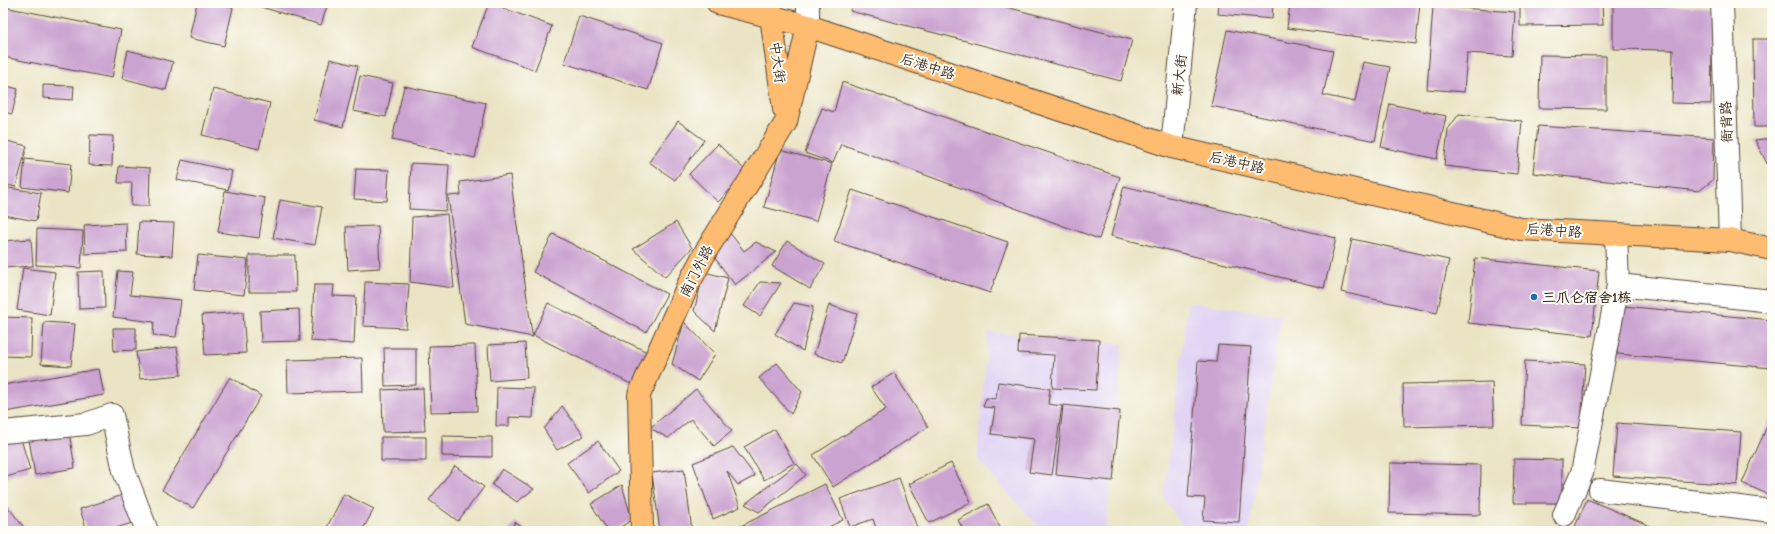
<svg xmlns="http://www.w3.org/2000/svg" width="1775" height="534" font-family="'Comic Neue','LXGW WenKai TC',sans-serif">
	<style>
		.built { fill: #e1d4f4 }
		.building { fill: #cba3d1 }
		.lines { fill: none; stroke-linecap: round; stroke-linejoin: round }
		.minor-casing { stroke: #554637; stroke-width: 24 }
		.major-casing { stroke: #554637; stroke-width: 24 }
		.minor { stroke: #fff; stroke-width: 22 }
		.major { stroke: #febc70; stroke-width: 22 }
		.poi-dot { fill: #1f6fb2; stroke: #fdfcf7; stroke-width: 1.5 }
		.labels { text-anchor: middle; stroke-width: 4; stroke-linejoin: round; paint-order: stroke }
		.street-label { font-size: 14px; fill: #3b2a1e; stroke: #fdfcf7 }
		.poi-label { font-size: 14px; font-weight: bold; fill: #3b2a1e; stroke: #fdfcf7; text-anchor: start }
	</style>
	<rect width="100%" height="100%" fill="#fdfcf7"/>
	<filter id="ink" filterUnits="userSpaceOnUse"><feTurbulence type="fractalNoise" baseFrequency=".025" numOctaves="2"/><feDisplacementMap in="SourceGraphic" scale="8" xChannelSelector="R" yChannelSelector="G"/><feConvolveMatrix kernelMatrix="1 2 1 2 8 2 1 2 1" color-interpolation-filters="sRGB"/></filter>
	<filter id="wash" filterUnits="userSpaceOnUse"><feTurbulence type="fractalNoise" baseFrequency=".012" numOctaves="4" result="noise"/><feDisplacementMap in="SourceGraphic" scale="16" xChannelSelector="R" yChannelSelector="G"/><feGaussianBlur stdDeviation="0.9" result="paint"/><feColorMatrix in="noise" values="0 0 0 0 0 0 0 0 0 0 0 0 0 0 0 0 0 1.4 0 .05"/><feComposite in="paint" operator="in"/></filter>
	<g filter="url(#wash)">
		<rect width="100%" height="100%" fill="#eae4c4"/>
		<!-- built -->
		<path class="built" d="M1188,302l93,13 -32,216h-63l-22,-33z
			M988,332l135,12 -17,187h-64l-65,-72z"/>
		<g id="blocks">
			<!-- building -->
			<path class="building" d="M3,3h2l-1,4 117,23 -9,48 -109,-21z
				M197,3h13l23,5 -9,38 -35,-8z
				M248,3h80l-7,22z
				M489,3l63,23 -17,44 -63,-23z
				M852,3h139l141,37 -11,41 -271,-70z
				M1219,3h54l-1,16 -54,-5z
				M1290,3h130l-4,41 -129,-16z
				M1520,3h82l1,22 -83,1z
				M1613,5l100,2 -2,97 -39,-1 1,-53 -60,-1z
				M1433,6l82,6 -3,44 -45,-3 -3,39 -37,-3z
				M579,16l84,27 -15,47 -84,-27z
				M1227,30l106,21 -10,44 32,7 8,-40 27,5 -15,74 -164,-35z
				M1753,39h19v88h-18z
				M128,50l45,12 -7,28 -44,-12z
				M1540,55l66,1v53l-67,-1z
				M330,59l28,7 -15,61 -29,-7z
				M360,76l33,7 -7,34 -33,-6z
				M842,82l278,95 -21,62 -258,-95 -8,19 -28,-10 17,-45 12,4z
				M3,85l15,4 -6,25 -9,-2z
				M43,85l31,1 -1,14 -30,-2z
				M404,86l82,17 -11,55 -83,-18z
				M213,89l57,14 -11,46 -57,-14z
				M1390,104l56,12 -9,43 -56,-12z
				M1459,114l63,7 -5,53 -73,-8 4,-37z
				M678,121l26,19 -29,40 -26,-18z
				M1538,126l176,12 -1,42 -14,11 -166,-18z
				M90,135l23,1 -1,30 -23,-1z
				M1772,138v35l-17,-33z
				M3,140l24,6 -11,41 -13,-3z
				M718,144l29,28 -29,30 -29,-28z
				M780,150l52,14 -16,57 -52,-14z
				M25,159l46,5 -3,29 -46,-6z
				M182,160l50,11 -4,19 -51,-10z
				M411,163l38,2 -3,46 -37,-2z
				M119,166l31,2 -1,38h-18l1,-23h-14z
				M356,169l33,1 -2,31 -33,-2z
				M510,175l22,159 1,3 -68,-13 -17,-128 13,-1 -1,-13z
				M1124,186l212,52 -12,50 -213,-52z
				M3,187l38,6 -5,28 -33,-6z
				M852,190l156,52 -18,51 -156,-52z
				M225,191l40,7 -6,40 -41,-6z
				M280,200l42,7 -7,38 -42,-7z
				M447,214l7,74 -44,-6 2,-65z
				M139,222l35,1 -2,33 -35,-2z
				M676,222l16,26 -27,29 -32,-28z
				M126,223l1,29 -42,2 -1,-29z
				M378,226l2,42 -32,2 -2,-43z
				M37,229l46,2 -2,37 -45,-3z
				M730,233l14,18 12,-9 20,10 -41,33 -26,-35z
				M553,234l114,60 -21,38 -113,-60z
				M31,239l2,27 -30,2v-27z
				M1352,239l97,21 -12,53 -96,-21z
				M787,241l38,23 -15,25 -38,-23z
				M198,255l50,5 -4,35 -50,-5z
				M249,255h46l1,37h-47z
				M1475,258l124,13 -7,65 -124,-13z
				M23,268l32,4 -5,43 -33,-5z
				M104,271l1,37 -26,1 -1,-37z
				M118,271l15,1 -3,23 51,5 -5,37 -23,-2 1,-13 -41,-5z
				M704,272l24,6 -13,53 -21,-20z
				M365,282l44,2 -3,44 -43,-2z
				M760,282l21,1 -21,33 -16,-10z
				M314,285h20l-1,11 23,1 -2,47 -43,-3z
				M548,303l103,51 -16,32 -102,-51z
				M794,303l19,4 -10,44 -28,-17z
				M829,305l28,9 -15,49 -28,-9z
				M1622,306l150,14v48l-155,-14z
				M299,309l1,32 -39,1 -1,-31z
				M243,312l3,41 -41,2 -3,-40z
				M3,317l29,1 -1,39 -28,-1z
				M44,322l31,2 -4,42 -30,-2z
				M684,322l31,32 -17,27 -26,-17z
				M113,328h23v22l-22,1z
				M1019,335l80,5 -3,50 -44,-2 2,-33 -36,-2z
				M525,343l2,35 -37,3 -2,-36z
				M475,345l2,66 -46,1 -2,-66z
				M1218,345l33,2 -12,175 -36,-2 2,-22 -17,-1 10,-136 18,1z
				M177,347l4,28 -41,4 -4,-27z
				M384,348h32v37l-31,1z
				M362,358l1,33 -75,2 -1,-33z
				M1525,361l60,3 -4,64 -59,-3z
				M777,363l25,29 -11,22 -32,-36z
				M99,369l5,26 -99,17 -2,-27z
				M894,373l34,54 -95,60 -20,-32 73,-46 -15,-22z
				M230,377l31,19 -68,112 -31,-18z
				M998,382l52,7 -2,15 14,2 -10,69 -23,-3 5,-33 -43,-5 4,-26 -12,-1 3,-9 10,1z
				M1492,382l2,43 -90,2 -1,-43z
				M497,387l37,1 -1,30 -24,-1v9h-13z
				M423,388l2,43 -42,1 -1,-42z
				M696,389l36,42 -18,15 -23,-27 -23,19 -18,-10z
				M1063,405l57,6 -7,70 -57,-6z
				M562,406l22,30 -27,14 -13,-21z
				M1772,415v81l-30,-13z
				M1617,423l124,9 -4,53 -124,-9z
				M775,429l19,34 -30,17 -20,-33z
				M69,432l6,36 -40,7 -6,-36z
				M442,436l50,1v20l-50,-1z
				M381,437h45v24h-45z
				M21,439l9,31 -27,8v-34z
				M598,441l21,30 -30,22 -22,-30z
				M733,447l22,29 -17,9 -11,-14 13,36 -27,12 -20,-56z
				M1514,459l48,1v43h-49z
				M951,463l20,39 -42,21 -20,-39z
				M1390,463l91,2 -1,50 -91,-2z
				M797,464l9,11 -47,37 -14,-8z
				M455,466l29,21 -26,34 -29,-21z
				M502,469l32,20 -17,13 -25,-17z
				M684,469l8,62h-32l-8,-58z
				M899,478l19,52 -41,1 -4,-12 -23,8 -10,-28z
				M825,484l18,36 -23,11h-79l-2,-4z
				M622,485l10,35 -18,11h-6l-17,-27z
				M344,494l30,15 -12,22h-37z
				M123,495l9,28 -25,8h-20l-7,-22z
				M1587,499l75,32h-89z
				M3,501l24,30h-24z
				M988,504l14,27h-38l-6,-11z
				M515,522l12,9h-18z"/>
		</g>
	</g>
	<g filter="url(#ink)">
		<use href="#blocks" fill-opacity="0" stroke="#554637" stroke-width="1"/>
		<g class="lines">
			<!-- minor casing -->
			<g class="minor-casing">
				<path id="minor" d="M808,3v23
					M1722,3l8,237
					M1172,147l14,-144
					M1618,285l154,16
					M3,432l83,-8 26,-9 12,56 23,60
					M1600,490l172,21
					M1564,515l18,-42 36,-188 -2,-51"/>
			</g>
			<!-- major casing -->
			<g class="major-casing">
				<path id="major" d="M718,3l90,23 364,121 349,82 209,11 42,9
					M771,4v13l13,92
					M642,531l-3,-136 50,-112 17,-32 80,-129 22,-96"/>
			</g>
			<!-- minor -->
			<use href="#minor" class="minor"/>
			<!-- major -->
			<use href="#major" class="major"/>
		</g>
	</g>
	<!-- markers -->
	<circle class="poi-dot" cx="1534" cy="297" r="4"/>
	<g class="labels">
		<!-- street labels -->
		<g class="street-label">
			<text transform="translate(778 62) rotate(82)" y="5">中大街</text>
			<text transform="translate(928 66) rotate(18)" y="5">后港中路</text>
			<text transform="translate(1179 75) rotate(-84)" y="5">新大街</text>
			<text transform="translate(1726 122) rotate(-92)" y="5">衙背路</text>
			<text transform="translate(1237 162) rotate(13)" y="5">后港中路</text>
			<text transform="translate(1554 230) rotate(4)" y="5">后港中路</text>
			<text transform="translate(696 271) rotate(-63)" y="5">南门外路</text>
		</g>
		<!-- poi labels -->
		<g class="poi-label">
			<text x="1542" y="302">三爪仑宿舍1栋</text>
		</g>
	</g>
	<!-- margin -->
	<rect width="1775" height="534" fill="none" stroke="#fdfcf7" stroke-width="16"/>
</svg>
